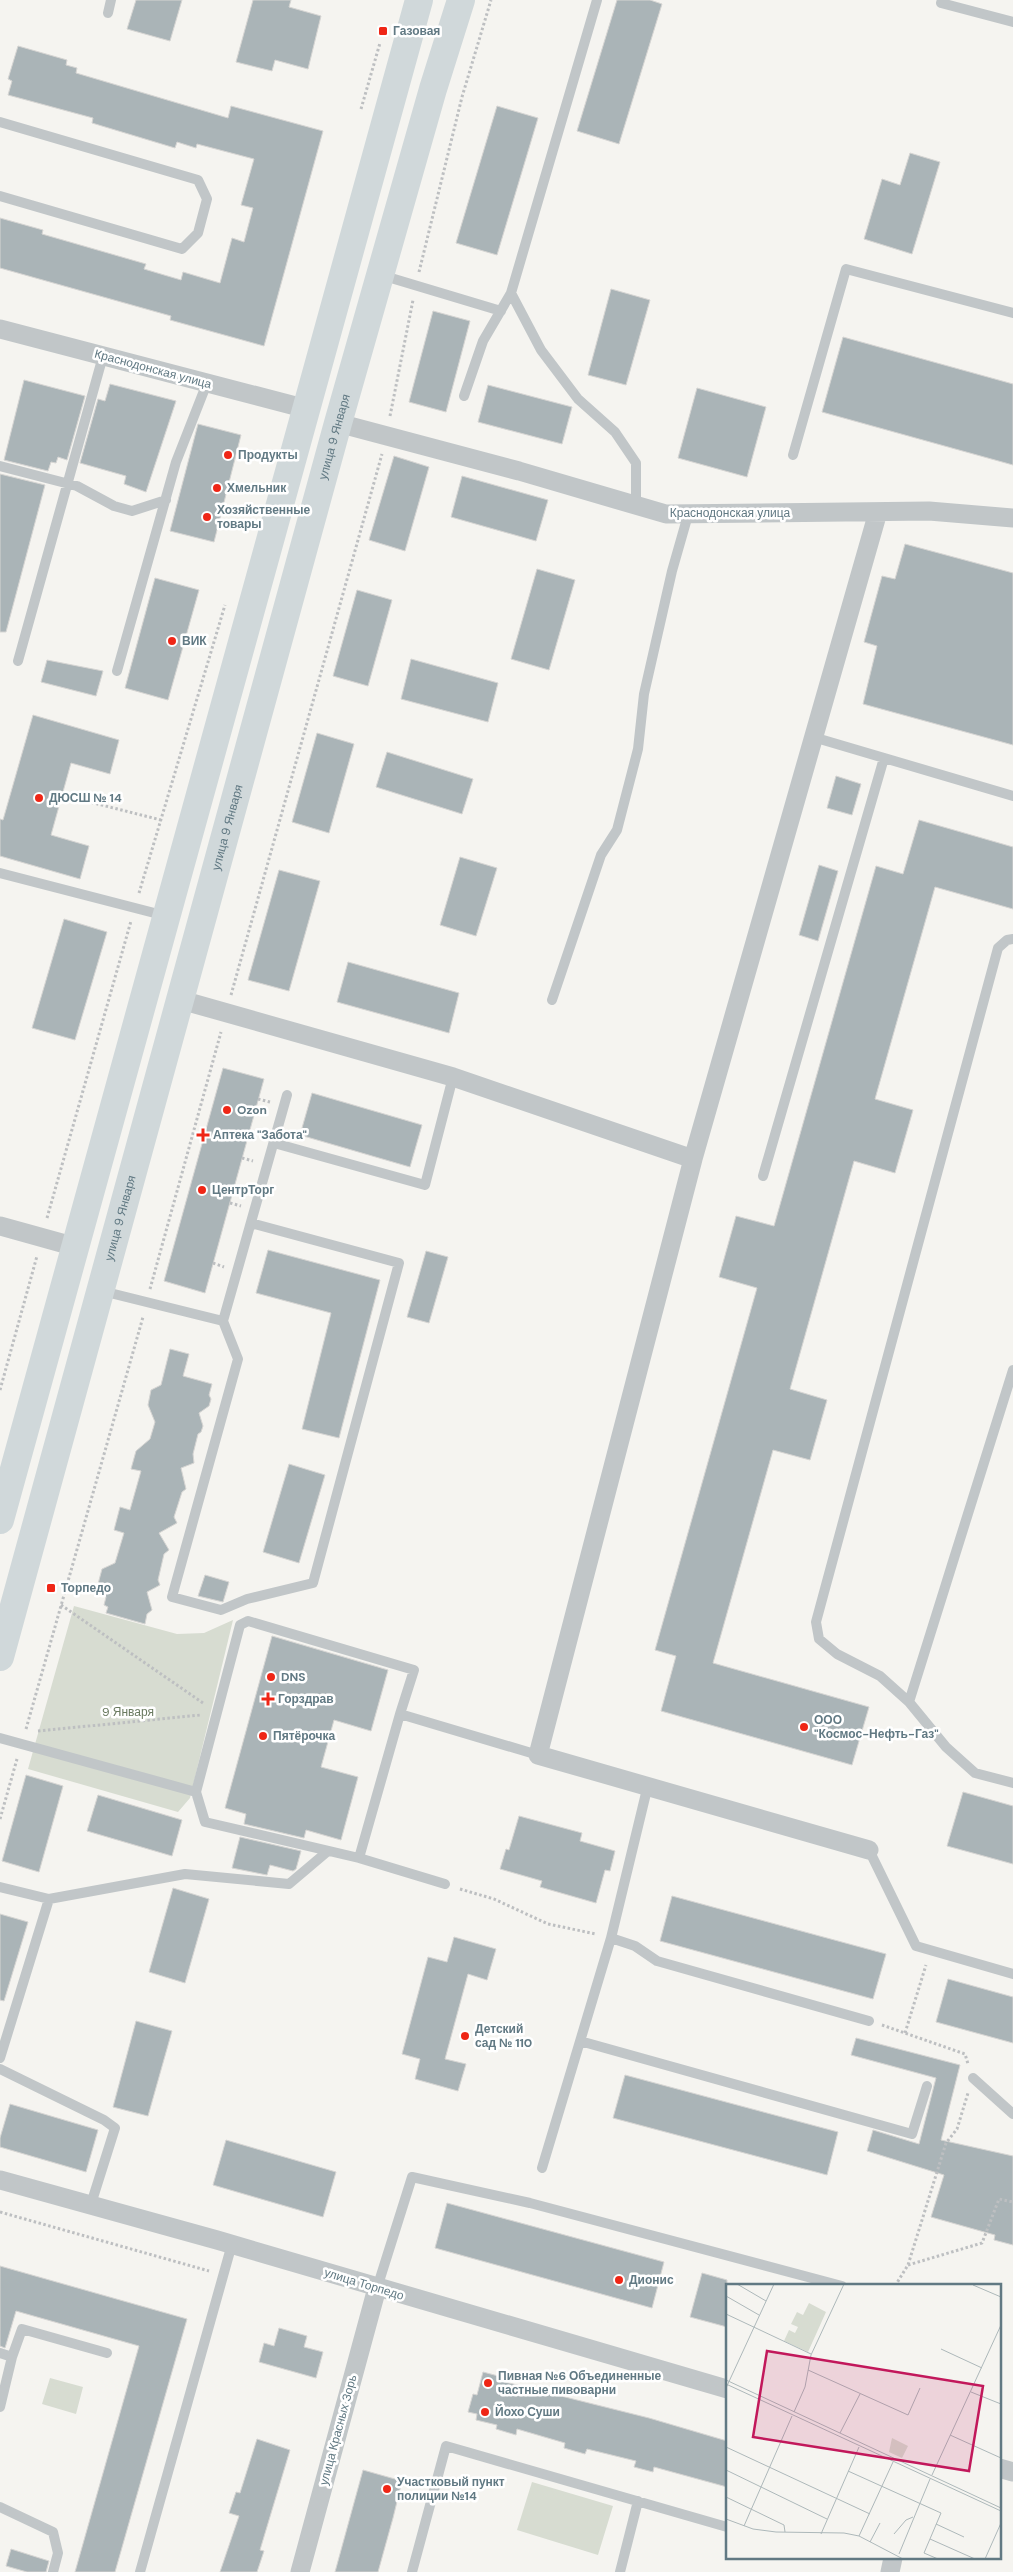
<svg xmlns="http://www.w3.org/2000/svg" width="1013" height="2572" font-family="'DM Sans',sans-serif">
	<style>
		.green { fill: #d7dcd1 }
		.building { fill: #aab4b7; stroke: #d6d5d3 }
		.lines { fill: none; stroke-linecap: round; stroke-linejoin: round }
		.path { stroke: #bdbfc1; stroke-width: 3; stroke-dasharray: 2.5 2.5; stroke-linecap: butt }
		.lane { stroke: #c1c6c8; stroke-width: 10 }
		.street { stroke: #c1c6c8; stroke-width: 19 }
		.secondary { stroke: #d0d8da; stroke-width: 28 }
		.poi-dot { fill: #ef2616; stroke: #fff; stroke-width: 2 }
		.labels { text-anchor: middle; stroke-width: 5; stroke-linejoin: round; paint-order: stroke }
		.poi-label { font-size: 12px; font-weight: bold; fill: #617983; stroke: #fff; text-anchor: start }
		.street-label { font-size: 12px; fill: #617983; stroke: #fff }
		.park-label { font-size: 12px; fill: #6a7a60; stroke: #fff }
		.inset-road { fill: none; stroke: #adb8ba; stroke-width: 1 }
		.view { fill: #c2185b; fill-opacity: 0.15; stroke: #c2185b; stroke-width: 2.5 }
		.inset-edge { fill: none; stroke: #617983; stroke-width: 2.5 }
	</style>
	<rect width="100%" height="100%" fill="#f5f4f0"/>
	<!-- green -->
	<path class="green" d="M74,1606l103,28 27,-1 29,-13 -43,178 -12,14 -150,-43z
		M50,2378l33,9 -7,27 -34,-10z
		M532,2482l81,24 -15,49 -81,-25z"/>
	<!-- building -->
	<path class="building" d="M136,0h46l-12,41 -43,-12z
		M253,0h38l-2,7 32,9 -13,53 -33,-9 -3,11 -36,-9z
		M617,0h33l12,4 -43,140 -42,-13z
		M18,46l49,14 -1,5 11,3 -1,5 152,45 3,-12 92,25 -59,215 -94,-26 1,-4 -171,-48v-50l43,12 -1,4 104,30 -2,5 37,11 2,-8 37,11 12,-45 12,4 9,-34 -12,-3 13,-46 -57,-15 -1,4 -19,-6 -2,6 -83,-25 1,-5 -85,-23 4,-14 -4,-2z
		M497,106l41,12 -41,137 -41,-12z
		M910,153l30,9 -28,92 -48,-15 18,-60 18,6z
		M611,289l39,11 -24,85 -38,-10z
		M433,311l37,10 -24,91 -37,-10z
		M843,337l170,47v81l-191,-53z
		M24,380l61,16 -18,64 -9,-3 -2,6 -5,-1 -3,9 -44,-11z
		M110,384l66,17 -30,91 -22,-8 2,-8 -46,-13 18,-64 7,2z
		M488,385l84,22 -10,37 -84,-22z
		M697,388l69,19 -19,70 -69,-19z
		M198,424l43,11 -27,107 -44,-11z
		M394,456l35,11 -24,84 -36,-11z
		M0,474l45,11 -39,147h-6z
		M462,476l86,24 -12,41 -85,-24z
		M905,544l108,29v172l-150,-41 14,-58 -13,-4 18,-66 13,3z
		M537,569l38,11 -26,90 -38,-11z
		M155,578l44,12 -31,110 -43,-12z
		M357,590l35,10 -24,86 -35,-10z
		M411,659l87,24 -10,39 -87,-23z
		M47,660l56,11 -7,25 -55,-14z
		M33,715l86,25 -9,34 -39,-11 -20,72 38,11 -9,33 -80,-23v-37l3,1z
		M317,733l37,11 -25,89 -37,-11z
		M387,752l86,27 -11,35 -86,-27z
		M836,776l25,8 -9,31 -25,-7z
		M919,820l94,27v62l-78,-22 -60,212 38,11 -18,63 -41,-12 -64,228 37,11 -17,60 -37,-10 -60,213 156,44 -17,58 -191,-54 15,-55 -21,-6 102,-362 -38,-11 17,-61 38,10 102,-360 27,8z
		M460,857l37,11 -21,68 -36,-11z
		M819,865l19,6 -20,70 -19,-6z
		M279,870l41,11 -31,110 -41,-11z
		M64,919l43,13 -32,108 -43,-12z
		M348,962l111,31 -10,40 -112,-31z
		M223,1068l41,11 -59,214 -41,-12z
		M312,1093l110,32 -12,42 -110,-32z
		M268,1250l112,30 -41,158 -37,-9 29,-116 -75,-20z
		M426,1251l22,6 -19,66 -22,-6z
		M170,1349l19,5 -6,22 29,8 -3,11 2,4 -2,7 -10,7 4,13 -2,6 -3,2 -5,20 1,9 -13,5 5,21 -4,3 -8,25 3,6 -18,10 10,17 -5,4 -6,26 2,5 -13,7 5,18 -5,4 -2,10 -39,-11 2,-6 -4,-2 2,-8 -8,-13 4,-15 13,-6 9,-30 -10,-3 6,-23 10,3 11,-39 -10,-2 5,-18 14,-12 5,-17 -7,-17 3,-15 10,-5z
		M289,1464l36,11 -26,88 -36,-11z
		M205,1575l24,7 -6,20 -25,-6z
		M272,1636l116,34 -17,61 -37,-11 -13,47 37,10 -17,63 -35,-10 -2,8 -60,-14 2,-10 -21,-6z
		M26,1775l37,11 -24,86 -37,-11z
		M963,1792l50,14v58l-66,-18z
		M98,1795l84,25 -10,36 -85,-25z
		M519,1816l63,17 -2,8 35,10 -5,20 -5,-1 -9,33 -56,-16 2,-6 -42,-12 6,-20 3,1z
		M240,1837l61,14 -5,18 -3,2 -23,-6 -3,10 -35,-7z
		M173,1888l36,11 -24,84 -36,-11z
		M672,1896l214,58 -13,45 -213,-58z
		M0,1914l28,8 -24,79 -4,-1z
		M454,1937l42,12 -9,31 -19,-6 -23,85 21,5 -8,27 -43,-12 5,-20 -18,-5 26,-97 19,5z
		M948,1979l65,18v46l-77,-21z
		M136,2021l36,10 -24,85 -35,-9z
		M856,2038l104,27 -19,75 72,16v89l-19,-5 1,-5 -64,-18 13,-42 -77,-24 6,-21 46,14 17,-66 -85,-23z
		M625,2075l213,57 -11,43 -214,-57z
		M10,2104l88,26 -12,42 -86,-25v-9z
		M226,2140l110,32 -13,45 -110,-32z
		M447,2203l217,59 -12,46 -217,-60z
		M0,2266l187,53 -72,253h-40l64,-226 -123,-35 -11,37 -5,-2z
		M702,2273l25,7v47l-37,-10z
		M279,2328l28,8 -3,11 19,5 -7,26 -57,-16 5,-19 10,3z
		M483,2372l19,5 -1,4 148,37 78,23v46l-73,-20 -1,5 -19,-5 2,-6 -49,-12 -2,5 -21,-6 1,-5 -48,-14 -1,6 -20,-6 1,-4 -21,-5 1,-6 -9,-2 5,-18 4,1z
		M257,2439l33,11 -30,100 4,1 -7,21h-37l19,-56 -10,-3 7,-21 4,1z
		M363,2470l39,11 -9,37 -15,54h-43z
		M11,2549l38,12 -3,11h-19l-21,-6z"/>
	<g class="lines">
		<!-- path -->
		<path class="path" d="M361,109l19,-66
			M419,272l43,-175 29,-97
			M390,416l23,-116
			M62,795l99,25
			M139,893l86,-288
			M231,995l151,-541
			M258,1099l12,3
			M242,1158l11,3
			M230,1203l11,3
			M47,1218l84,-297
			M213,1263l11,4
			M150,1289l71,-257
			M0,1390l37,-134
			M61,1605l142,98
			M26,1729l117,-412
			M38,1731l163,-16
			M0,1819l17,-60
			M460,1889l34,10 54,25 48,10
			M882,2025l83,29 3,10
			M905,2033l21,-68
			M0,2212l209,59
			M908,2265l74,-22 17,-44 14,3
			M895,2286l13,-21 38,-122 11,-14 11,-36"/>
		<!-- lane -->
		<path class="lane" d="M942,0l-1,3 72,19
			M108,13l3,-13
			M0,122l198,58 9,19 -9,34 -16,16 -182,-53
			M381,275l120,36
			M511,293l30,57 37,49 37,33 21,31v42
			M464,396l19,-55 28,-48 86,-293
			M793,455l53,-186 167,44
			M0,466l77,20 37,20 18,5 34,-11
			M18,661l85,-305
			M117,671l59,-209 31,-79
			M813,737l200,59
			M0,873l166,43
			M1013,939l-6,1 -9,8 -182,674 3,17 18,15 43,22 29,26 37,45 29,26 38,10
			M552,1000l49,-145 16,-25 21,-81 6,-55 28,-123 16,-56
			M274,1143l151,42 28,-108
			M763,1176l121,-418
			M251,1223l148,40 -86,320 -66,16 -26,11 -49,-13 66,-238 -15,-38 64,-226
			M102,1291l121,30
			M909,1702l104,-332
			M400,1714l14,-44 -166,-49 -8,4 -44,167 9,30 154,36 41,-144 138,41
			M0,1738l196,54
			M869,1850l47,96 97,28
			M359,1858l86,26
			M0,1887l49,12 -49,159
			M49,1899l136,-25 104,10 39,-33
			M611,1938l24,8 22,15 212,60
			M580,2041l332,93 15,-48
			M0,2069l104,51 11,8 -24,76
			M973,2078l40,36
			M542,2168l69,-230 37,-153
			M377,2288l35,-111 118,26 312,83
			M0,2353l12,4 10,-28 85,24
			M0,2407l12,-50
			M0,2507l53,25 5,21 -5,19
			M140,2572l92,-328
			M412,2572l34,-126 281,81
			M620,2572l18,-71"/>
		<!-- street -->
		<path class="street" d="M0,329l307,80
			M338,423l181,48 147,43 263,-3 84,7
			M181,1000l272,77 240,82
			M0,1226l76,21
			M869,1850l-331,-95 155,-596 185,-647
			M0,2180l217,60 510,149
			M999,2468l14,4
			M300,2572l77,-284
			M890,2572l3,-14"/>
		<!-- secondary -->
		<g class="secondary">
			<path d="M0,1520l419,-1520"/>
			<path id="s1" d="M0,1657l338,-1234 95,-334 28,-89"/>
		</g>
	</g>
	<!-- markers -->
	<g class="poi-dot">
		<rect x="378" y="26" width="10" height="10" rx="2.5"/>
		<circle cx="228" cy="455" r="5"/>
		<circle cx="217" cy="488" r="5"/>
		<circle cx="207" cy="517" r="5"/>
		<circle cx="172" cy="641" r="5"/>
		<circle cx="39" cy="798" r="5"/>
		<circle cx="227" cy="1110" r="5"/>
		<path d="M200.5 1127.5h5v5h5v5h-5v5h-5v-5h-5v-5h5z"/>
		<circle cx="202" cy="1190" r="5"/>
		<rect x="46" y="1583" width="10" height="10" rx="2.5"/>
		<circle cx="271" cy="1677" r="5"/>
		<path d="M265.5 1691.5h5v5h5v5h-5v5h-5v-5h-5v-5h5z"/>
		<circle cx="804" cy="1727" r="5"/>
		<circle cx="263" cy="1736" r="5"/>
		<circle cx="465" cy="2036" r="5"/>
		<circle cx="619" cy="2280" r="5"/>
		<circle cx="488" cy="2383" r="5"/>
		<circle cx="485" cy="2412" r="5"/>
		<circle cx="387" cy="2489" r="5"/>
	</g>
	<g class="labels">
		<!-- poi labels -->
		<g class="poi-label">
			<text x="393" y="35">Газовая</text>
			<text x="238" y="459">Продукты</text>
			<text x="227" y="492">Хмельник</text>
			<text x="217" y="514">Хозяйственные<tspan x="217" dy="14">товары</tspan></text>
			<text x="182" y="645">ВИК</text>
			<text x="49" y="802">ДЮСШ № 14</text>
			<text x="237" y="1114">Ozon</text>
			<text x="213" y="1139">Аптека "Забота"</text>
			<text x="212" y="1194">ЦентрТорг</text>
			<text x="61" y="1592">Торпедо</text>
			<text x="281" y="1681">DNS</text>
			<text x="278" y="1703">Горздрав</text>
			<text x="814" y="1724">ООО<tspan x="814" dy="14">"Космос-Нефть-Газ"</tspan></text>
			<text x="273" y="1740">Пятёрочка</text>
			<text x="475" y="2033">Детский<tspan x="475" dy="14">сад № 110</tspan></text>
			<text x="629" y="2284">Дионис</text>
			<text x="498" y="2380">Пивная №6 Объединенные<tspan x="498" dy="14">частные пивоварни</tspan></text>
			<text x="495" y="2416">Йохо Суши</text>
			<text x="397" y="2486">Участковый пункт<tspan x="397" dy="14">полиции №14</tspan></text>
		</g>
		<!-- street labels -->
		<g class="street-label">
			<text transform="translate(153 369) rotate(15)" y="4">Краснодонская улица</text>
			<text dy="4" stroke="none"><textPath href="#s1" startOffset="1265">улица 9 Января</textPath></text>
			<text x="730" y="517">Краснодонская улица</text>
			<text dy="4" stroke="none"><textPath href="#s1" startOffset="860">улица 9 Января</textPath></text>
			<text dy="4" stroke="none"><textPath href="#s1" startOffset="455">улица 9 Января</textPath></text>
			<text transform="translate(364 2284) rotate(17)" y="4">улица Торпедо</text>
			<text transform="translate(338 2430) rotate(-75)" y="4">улица Красных Зорь</text>
		</g>
		<!-- park labels -->
		<g class="park-label">
			<text x="128" y="1716">9 Января</text>
		</g>
	</g>
	<!-- overview -->
	<g transform="translate(726 2284)">
		<rect width="275" height="275" fill="#f5f4f0"/>
		<path d="M83,19l17,9 -18,40 -24,-11 5,-11 6,3 3,-6 -7,-3 6,-12 6,3zM166,154l16,8 -6,12 -13,-6z" fill="#d7dcd1"/>
		<path class="inset-road" d="M11,0l29,17M247,1l28,12M0,12l33,19M0,30l85,40M215,65l41,19M82,86l100,45 12,-27M0,96l275,128M0,100l275,127M0,104l48,-104M245,108l30,12M68,128l11,-25 6,-32 33,-71M114,149l20,-39M224,151l51,23M0,163l144,67M0,186l101,49M122,187l93,42 -17,40 14,6M206,191l69,-150M0,213l58,28 1,7M0,235l27,10 23,3 68,1 15,3 44,23M210,240l28,13M18,242l48,-110M95,250l38,-87M168,250l12,-14 7,-3M133,252l34,-74M204,255l45,20M144,258l10,-19M173,270l31,-75M259,275l16,-36"/>
		<path class="view" d="M41,67l216,35 -14,85 -216,-34z"/>
		<rect width="275" height="275" class="inset-edge"/>
	</g>
</svg>
